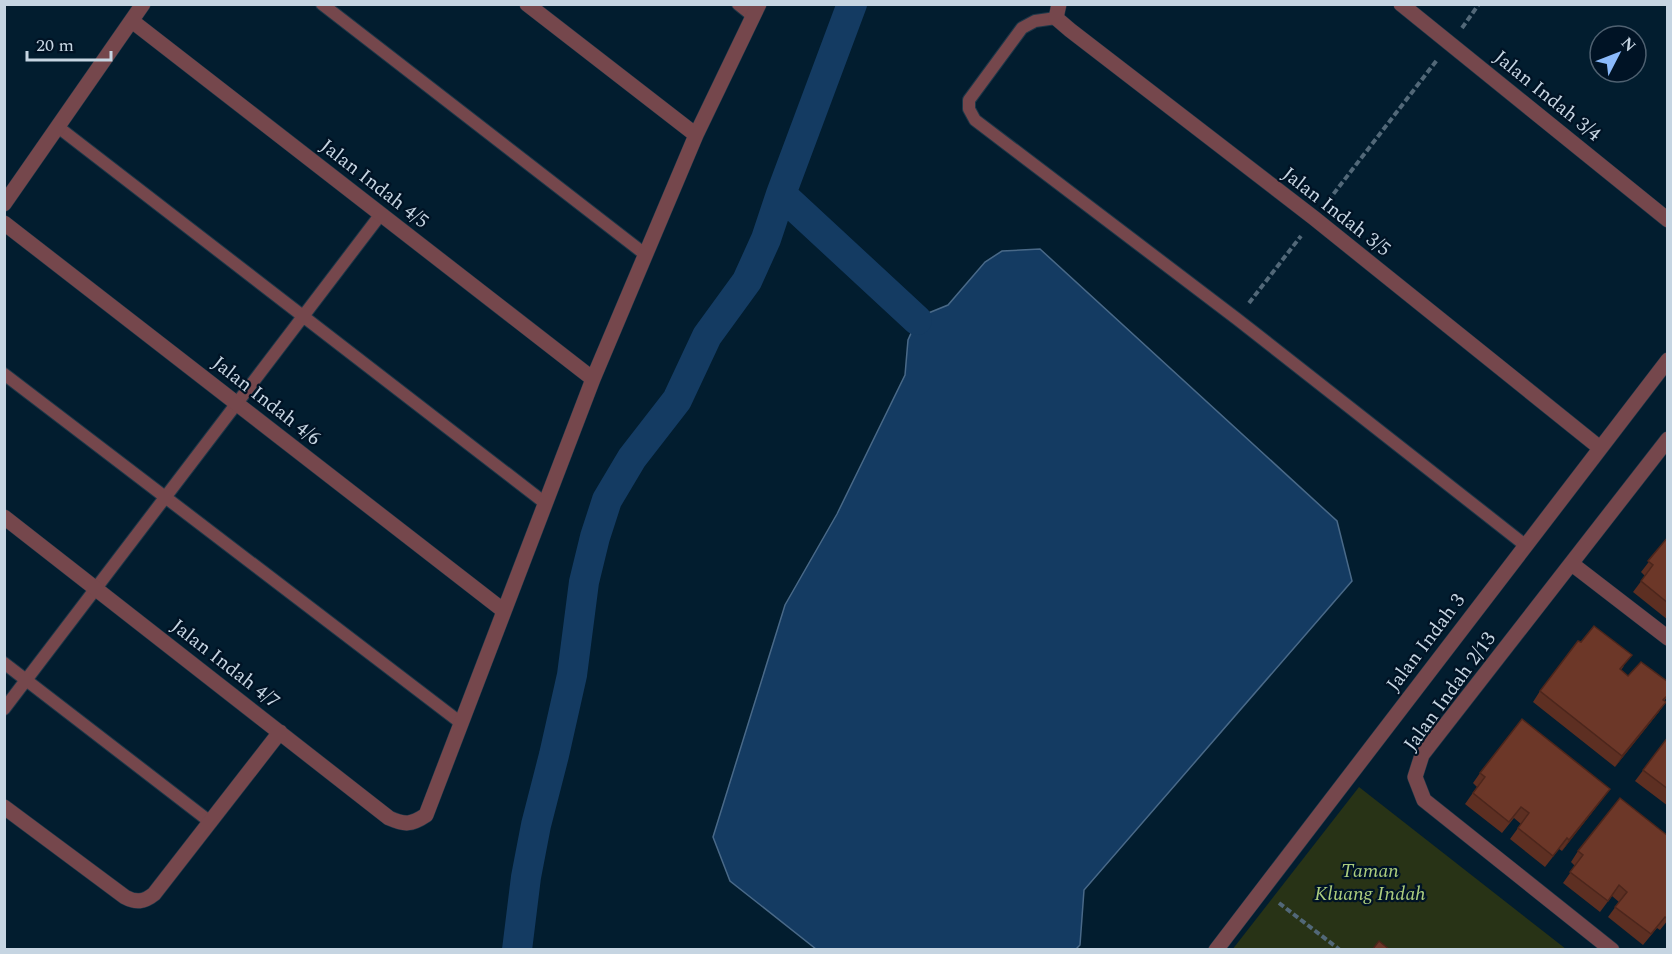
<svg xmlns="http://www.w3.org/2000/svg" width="1672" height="954" font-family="Spectral,serif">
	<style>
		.green { fill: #283316 }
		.water { fill: #143b62; stroke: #496988; stroke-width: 1.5 }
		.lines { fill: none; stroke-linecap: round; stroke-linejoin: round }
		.canal { stroke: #143b62; stroke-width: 30 }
		.service-casing { stroke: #1d3748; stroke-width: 14 }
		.minor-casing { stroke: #1d3748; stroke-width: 16 }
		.path { stroke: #526878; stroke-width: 4; stroke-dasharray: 6 3; stroke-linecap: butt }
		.service { stroke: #75474c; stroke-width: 12 }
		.minor { stroke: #75474c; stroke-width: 15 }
		.wall { fill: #5d2f22 }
		.shaded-wall { fill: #4c261c }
		.building { fill: #6c3728; stroke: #4c261c; stroke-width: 1.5 }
		.labels { text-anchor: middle; stroke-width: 4.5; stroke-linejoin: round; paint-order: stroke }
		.street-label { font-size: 20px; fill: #c6d5e2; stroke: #001325 }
		.park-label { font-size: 20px; font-style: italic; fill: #accd7e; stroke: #001325 }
	</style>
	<rect width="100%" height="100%" fill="#021d2f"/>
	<!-- green -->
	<path class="green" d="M1359,787l207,162 -334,1z"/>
	<!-- water -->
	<path class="water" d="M1040,249l297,272 15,60 -268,309 -4,55 -4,4h-260l-86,-68 -17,-44 72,-232 52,-91 68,-139 3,-35 9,-20 9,-6 22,-9 37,-43 17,-11z"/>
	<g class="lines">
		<!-- canal -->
		<path class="canal" d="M781,194l136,126
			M517,950l9,-73 10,-52 18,-70 18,-80 12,-93 11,-45 12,-37 25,-42 45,-58 30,-64 40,-55 19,-42 15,-45 71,-190"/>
		<!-- service casing -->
		<g class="service-casing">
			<path id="service" d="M322,4l324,251
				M738,4l15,12
				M1056,18l-21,3 -13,7 -53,72v9l6,11 262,199 288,226
				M58,127l487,376
				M4,374l457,349
				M4,663l205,158
				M4,709l377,-495"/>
		</g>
		<!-- minor casing -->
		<g class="minor-casing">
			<path id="minor" d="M527,4l169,131
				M1059,4l-3,14 14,12 244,188 286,230
				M1401,4l267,216
				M132,21l461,358
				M4,204l139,-200
				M4,223l500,388
				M4,517l385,301c16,7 22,7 37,-3l167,-436 103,-244 63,-131
				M1572,564l96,74
				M4,807l121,90c11,6 19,5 29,-3l126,-162
				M1216,950l452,-590
				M1612,950l-188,-150 -9,-23 7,-22 246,-316"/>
		</g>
		<!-- path -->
		<path class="path" d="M1462,28l17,-24
			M1328,201l109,-141
			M1249,303l52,-67
			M1279,903l61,47"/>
		<!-- service -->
		<use href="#service" class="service"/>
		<!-- minor -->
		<use href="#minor" class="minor"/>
	</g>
	<!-- wall -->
	<path class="wall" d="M1668,537v83l-35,-28 12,-16 -4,-4z
		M1624,666l-3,4 7,6 40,6v14l-4,5 2,1 -8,11 -43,54 -82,-65 7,-11z
		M1668,737v69l-33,-25z
		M1480,773l130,16 -48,62 -3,-2 -14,18 -35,-28 11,-15 -7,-6 -12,15 -37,-29 12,-17 -4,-4z
		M1668,836v84l-8,10 -3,-2 -14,17 -35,-28 11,-15 -7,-6 -12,16 -37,-29 12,-17 -4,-4 7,-11z"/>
	<!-- shaded-wall -->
	<path class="shaded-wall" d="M1666,702l-8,11 -43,54 7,-11z
		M1610,789l-8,11 -40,51 7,-11z"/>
	<!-- building -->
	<path class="building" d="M1668,537v66l-27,-22 12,-16 -5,-4z
		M1594,626l38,29 -12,14 8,7 13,-14 27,20v13l-5,5 3,2 -44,54 -82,-65 38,-50 3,1z
		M1522,719l88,70 -41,51 -2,-2 -14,18 -35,-28 11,-15 -8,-6 -12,15 -36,-29 12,-16 -5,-4z
		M1668,737v52l-25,-19z
		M1620,798l48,38v83l-3,-2 -14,17 -36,-27 12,-15 -8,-7 -11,16 -38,-29 13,-17 -5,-4z
		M1379,941l11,9h-18z"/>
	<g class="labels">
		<!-- street labels -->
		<g class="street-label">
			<text transform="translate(1548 95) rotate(39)" y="7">Jalan Indah 3/4</text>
			<text transform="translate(375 183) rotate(38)" y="7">Jalan Indah 4/5</text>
			<text transform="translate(1337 211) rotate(38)" y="7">Jalan Indah 3/5</text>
			<text transform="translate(267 400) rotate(38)" y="7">Jalan Indah 4/6</text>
			<text transform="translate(1425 642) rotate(-53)" y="7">Jalan Indah 3</text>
			<text transform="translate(226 663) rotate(38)" y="7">Jalan Indah 4/7</text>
			<text transform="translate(1449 691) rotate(-54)" y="7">Jalan Indah 2/13</text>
		</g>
		<!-- park labels -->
		<g class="park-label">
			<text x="1370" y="877">Taman<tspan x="1370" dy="23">Kluang Indah</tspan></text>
		</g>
	</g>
	<!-- border -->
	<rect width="1672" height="954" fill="none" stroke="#c6d5e2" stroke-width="12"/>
	<!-- north arrow -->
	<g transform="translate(1618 54) rotate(48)"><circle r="28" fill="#001325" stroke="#4f6171" stroke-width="1.5"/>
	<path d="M0-4.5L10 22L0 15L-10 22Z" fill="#8abafc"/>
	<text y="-9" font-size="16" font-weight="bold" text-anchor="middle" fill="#c6d5e2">N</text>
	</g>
	<!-- scale -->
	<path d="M27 51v9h84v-9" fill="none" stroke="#c6d5e2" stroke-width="3"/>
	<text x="36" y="51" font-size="18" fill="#c6d5e2" stroke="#001325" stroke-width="4.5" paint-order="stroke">20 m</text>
</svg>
